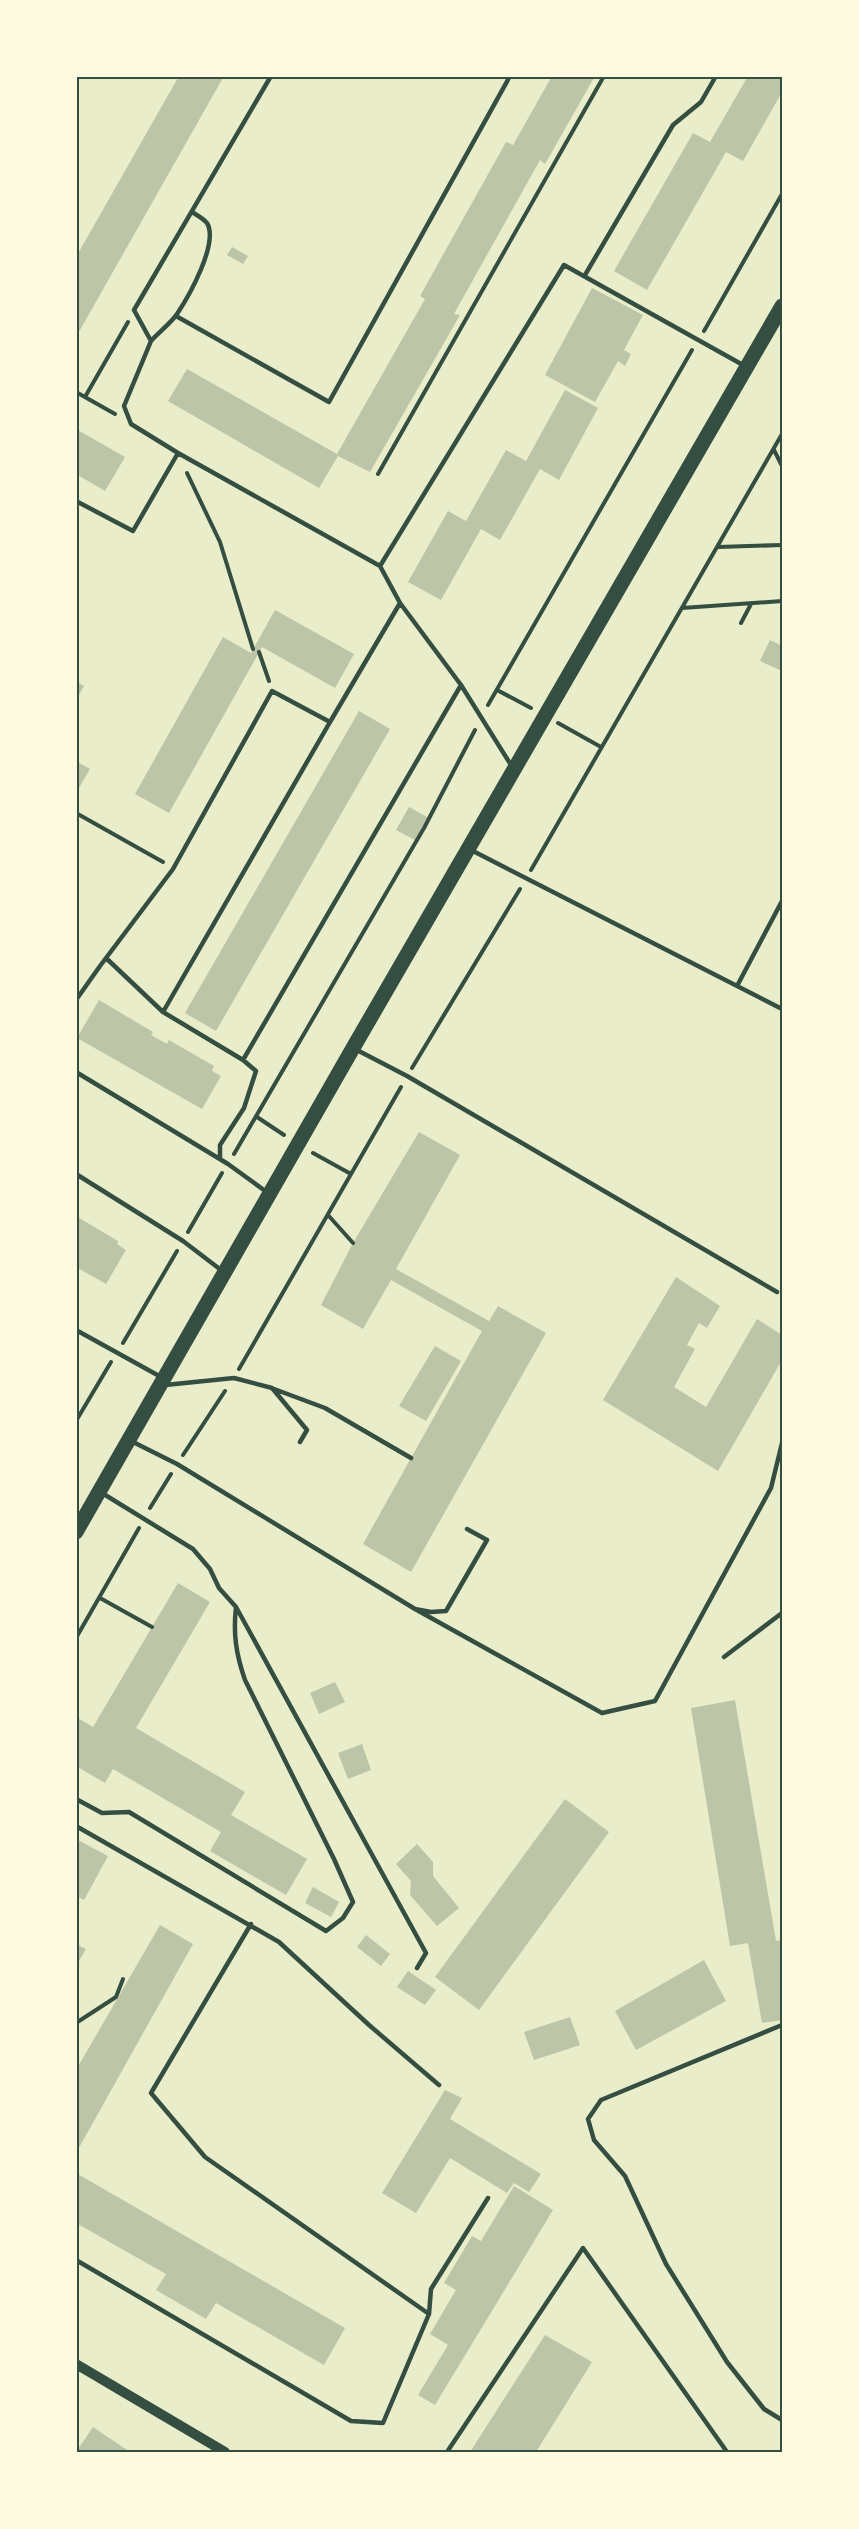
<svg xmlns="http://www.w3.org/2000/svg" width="859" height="2529" font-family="'Roboto Condensed',sans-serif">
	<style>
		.building { fill: #bcc5a7 }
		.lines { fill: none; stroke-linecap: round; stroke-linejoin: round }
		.path { stroke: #344e41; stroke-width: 4 }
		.service { stroke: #344e41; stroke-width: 4.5 }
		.tertiary { stroke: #344e41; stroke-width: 10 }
		.primary { stroke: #344e41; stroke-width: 15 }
		.neatline { fill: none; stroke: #344e41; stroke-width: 2 }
	</style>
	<rect width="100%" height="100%" fill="#e9edc9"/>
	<!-- building -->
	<path class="building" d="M179,76h45l-148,261v-80z
		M552,76h43l-50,88 -5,-4 -86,154 6,1 -90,157 -32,-16 -19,32 -151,-87 19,-32 150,85 88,-155 -5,-3 86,-154 7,3z
		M748,76h34v16l-39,69 -17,-9 -79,138 -33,-19 79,-138 17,9z
		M232,247l16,9 -5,8 -16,-9z
		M592,288l51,27 -19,35 7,4 -6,12 -7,-5 -23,41 -50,-27z
		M565,390l33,18 -39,72 -19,-11 -40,71 -19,-11 -40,71 -33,-18 40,-71 18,10 40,-71 20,11z
		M76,429l49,28 -20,34 -29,-17z
		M275,610l79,44 -19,34 -73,-41 -93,166 -34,-19 88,-157 28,16z
		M770,640l12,6v25l-22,-10z
		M76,681l8,5 -8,14z
		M359,711l31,18 -174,302 -31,-18z
		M76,761l14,8 -14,24z
		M409,807l18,10 -12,23 -19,-10z
		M99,1000l54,32 -2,3 16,9 2,-4 45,26 -2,5 9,5 -19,33 -125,-71z
		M419,1132l41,23 -64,114 93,52 9,-15 48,27 -135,239 -48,-28 119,-213 -91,-51 -28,49 -42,-24 32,-62z
		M76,1216l42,25 -1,3 9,6 -20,34 -30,-17z
		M676,1277l44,29 -13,22 -8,-5 -12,22 8,4 -21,38 32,20 51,-88 25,16v25l-64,111 -115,-71z
		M435,1346l26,15 -35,60 -27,-15z
		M178,1583l32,19 -74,126 109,64 -14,23 76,44 -21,36 -76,-44 11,-19 -108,-63 -8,14 -29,-17v-49l17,10z
		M335,1682l10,20 -26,12 -9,-21z
		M735,1700l41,241 6,-1v80l-20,3 -14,-80 -18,3 -39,-238z
		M362,1744l9,26 -23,9 -10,-26z
		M565,1799l44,33 -130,178 -44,-33z
		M76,1839l32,17 -24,44 -8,-4z
		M417,1844l16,18v14l26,32 -22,18 -27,-31 1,-14 -15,-17z
		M313,1887l26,15 -8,15 -26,-14z
		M160,1925l33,19 -117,209v-83z
		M366,1935l24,19 -9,12 -24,-19z
		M76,1944l10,5 -10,17z
		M704,1960l22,41 -90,49 -21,-39z
		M408,1971l28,19 -11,15 -28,-18z
		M570,2017l10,28 -46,15 -10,-28z
		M445,2090l17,8 -12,21 91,55 -12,18 -15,-9 -7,10 -57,-35 -34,55 -34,-20z
		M76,2173l269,155 -21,37 -108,-62 -10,16 -50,-29 10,-16 -90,-51z
		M514,2186l39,24 -118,195 -17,-10 30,-50 -18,-11 26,-44 -12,-7 28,-47 9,5z
		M545,2335l47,27 -56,90h-66z
		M93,2427l37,25h-54z"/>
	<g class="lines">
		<!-- path -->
		<path class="path" d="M704,331l78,-137
			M76,392l39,22
			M85,397l43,-75
			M774,450l8,16
			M187,473l33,69 33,107
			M378,474l226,-398
			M718,547l64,-2
			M682,608l100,-7
			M741,623l10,-19
			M259,652l10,29
			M497,690l34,18
			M488,705l204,-355
			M558,723l43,24
			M76,813l87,49
			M531,870l251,-436
			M412,1068l108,-179
			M257,1117l27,18
			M313,1153l38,21
			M234,1154l190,-326 51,-98
			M328,1215l25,28
			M188,1232l34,-59
			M123,1343l54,-92
			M239,1369l162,-282
			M76,1421l35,-59
			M183,1455l42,-64
			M150,1508l21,-34
			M100,1598l52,29
			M76,1638l63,-110
			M76,2023l40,-26 7,-18"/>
		<!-- service -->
		<path class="service" d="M585,275l88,-150 28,-23 15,-26
			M176,316l153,86 181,-326
			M151,341c8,-9 21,-19 26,-27 12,-18 42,-71 30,-91 -3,-4 -10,-8 -15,-11
			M178,453l-47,-29 -7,-18 27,-65 -17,-31 137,-234
			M76,501l57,30 45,-78 202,113 20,37 61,82 50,80
			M380,566l184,-301 179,100
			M471,850l311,159
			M106,958l57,54
			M737,986l45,-85
			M76,1000l24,-34 73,-97 99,-178 58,31 70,-119
			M355,1049l52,27 370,216
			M243,1060l218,-375
			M76,1072l152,92 40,29
			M220,1158v-13l24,-37 12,-37 -13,-11 -80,-48 167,-290
			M76,1174l107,67 38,29
			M76,1330l85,47
			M165,1385l69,-7 38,10 35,42 -7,12
			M274,1389l51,19 86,50
			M131,1441l46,23 238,145 16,3 15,-1 41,-71 -20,-11
			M102,1493l91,56 17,20 9,19 17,19 190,346 -9,15
			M415,1609l187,104 53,-12 116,-213 11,-45
			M724,1657l58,-44
			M76,1799l26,14 27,-1 197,119 17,-13 10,-16 -19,-43 -89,-179c-9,-26 -12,-46 -9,-73
			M76,1826l203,116 90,83 70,60
			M251,1924l-100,169 54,64 224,157
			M782,2025l-181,75 -13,19 6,21 31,36 41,88 61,98 37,47 18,11
			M76,2260l275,161 32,2 46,-109 2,-25 57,-91
			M447,2452l136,-204 144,204"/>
		<!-- tertiary -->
		<path class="tertiary" d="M76,2364l149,88"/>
		<!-- primary -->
		<path class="primary" d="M76,1532l277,-484 429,-742"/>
	</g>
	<!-- border -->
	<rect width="859" height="2529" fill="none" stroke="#fefae0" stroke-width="156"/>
	<rect x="78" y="78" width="703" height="2373" class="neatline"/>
</svg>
